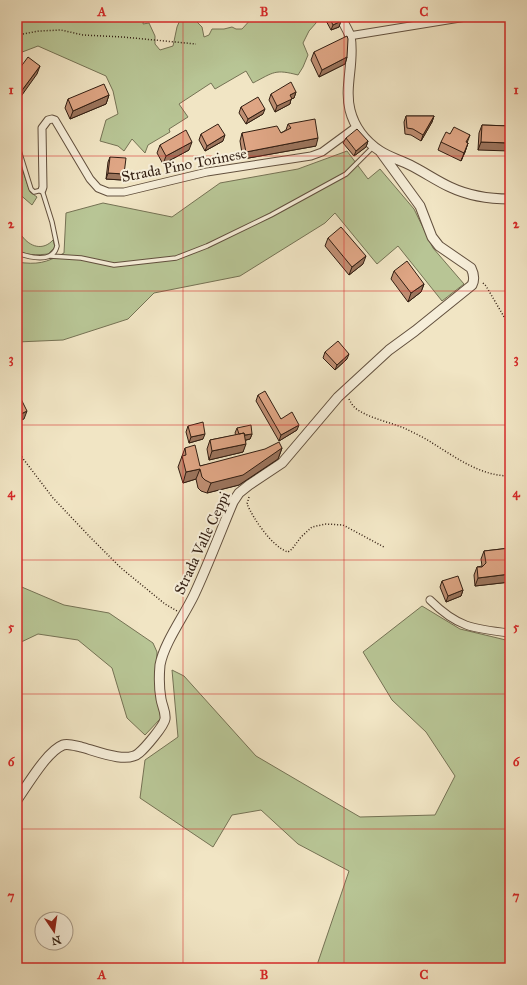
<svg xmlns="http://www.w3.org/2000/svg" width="527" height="985" font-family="'IM FELL Great Primer',serif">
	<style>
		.green { fill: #b8c595; stroke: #757254 }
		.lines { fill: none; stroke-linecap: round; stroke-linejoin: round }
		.service-casing { stroke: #62503e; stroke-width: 5.5 }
		.minor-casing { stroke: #62503e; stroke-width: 9 }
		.tertiary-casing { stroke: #62503e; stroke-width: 11 }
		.path { stroke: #321e12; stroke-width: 1.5; stroke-dasharray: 1 2; stroke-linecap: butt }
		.service { stroke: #f6eed9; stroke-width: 3.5 }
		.minor { stroke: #f6eed9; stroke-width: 7 }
		.tertiary { stroke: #f6eed9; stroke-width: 9 }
		.wall { fill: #bf8e72; stroke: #321e12 }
		.shaded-wall { fill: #9b745c; stroke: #321e12 }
		.building { fill: #dea584; stroke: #321e12 }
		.grid { fill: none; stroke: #d62828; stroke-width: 1; stroke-opacity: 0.55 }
		.labels { text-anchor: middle; stroke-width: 4; stroke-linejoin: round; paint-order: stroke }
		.street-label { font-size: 15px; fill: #321e12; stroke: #f6eed9 }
		.neatline { fill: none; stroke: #d62828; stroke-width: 1.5 }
		.grid-label { font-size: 13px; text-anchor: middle; font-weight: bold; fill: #d62828 }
	</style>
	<rect width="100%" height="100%" fill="#f1e5c4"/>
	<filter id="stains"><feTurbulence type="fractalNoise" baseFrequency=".005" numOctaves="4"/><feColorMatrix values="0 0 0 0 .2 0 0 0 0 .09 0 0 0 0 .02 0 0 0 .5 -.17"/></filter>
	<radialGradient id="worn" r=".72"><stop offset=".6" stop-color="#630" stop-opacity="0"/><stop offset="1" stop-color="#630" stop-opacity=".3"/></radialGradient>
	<!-- green -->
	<path class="green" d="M17,17h127l-1,7 6,-1 6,13v8l5,6 13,-4 4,-19 3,-7h15l7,7 2,10 5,-2 3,-6h12l8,-2 4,2h6l11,-12h64l-1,6 -7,8 -6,12 5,12 -5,12 -5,8c-23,-6 -24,-3 -45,8l-7,-12 -31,18 -4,-6 -32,21 9,13 -19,12 1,3 -22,13 -3,8 -13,-14 -8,12 -6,-5 -18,-5 6,-21 12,-6 -5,-23 -7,-15 -68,-30 -21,8z
		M347,151l21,28 12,-10 34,40 19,39 31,36 -22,17 -44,-55 -21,18 -42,-51 -10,10 -85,53 -86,17 -26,26 -65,21 -46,2v-80c20,3 29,1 47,-9l2,-40 37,-10 69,14 48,-34 78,-14z
		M17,153l13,39 7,5 -5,8 -15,-13z
		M17,235l5,1c8,11 21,15 31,4l2,7 -7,7c-10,1 -23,2 -31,-5z
		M17,585l47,20 45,8 44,30 4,9 -1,38 5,28 -16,17 -18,-17 -15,-50 -34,-28 -40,-6 -21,10z
		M422,606l38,23 50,12v327h-194l33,-97 -51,-27 -37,-34 -29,5 -19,32 -73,-49 5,-38 33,-23 -6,-67 12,6 72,80 104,61 75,-2 20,-39 -29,-44 -34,-32 -29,-48z"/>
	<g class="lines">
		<!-- service casing -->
		<g class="service-casing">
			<path id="service" d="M17,144l14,45 3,3 8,-2 10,32 5,24c-4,18 -28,11 -40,7
				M50,256l31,2 33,7 62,-7 31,-12 64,-31 75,-41 27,-27"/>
		</g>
		<!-- minor casing -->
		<g class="minor-casing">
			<path id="minor" d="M349,36l117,-19
				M42,190l1,-3 -1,-59 6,-8 4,-1 3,1 35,59 8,9 10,4h16l83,-20 104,-16 11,-4 34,-25
				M430,600c27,27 43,29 80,33"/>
		</g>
		<!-- tertiary casing -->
		<g class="tertiary-casing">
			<path id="tertiary" d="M341,17c2,6 7,13 9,19 5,25 -6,50 0,74 4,16 15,31 30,41 9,6 20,9 30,14 14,7 27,16 40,22 19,9 40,12 60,12
				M17,800c10,-14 30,-49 46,-55 5,-2 13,1 18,2 15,4 46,17 58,6 6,-5 25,-27 26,-34 1,-7 -3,-13 -4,-20 -2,-11 -2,-23 -1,-34 4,-22 24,-49 34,-70 14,-30 26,-62 39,-93l6,-9 10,-8 33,-22 56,-66 51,-47 26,-19 57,-46c3,-6 2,-11 -1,-17l-32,-22 -7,-9 -12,-31 -40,-55"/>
		</g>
		<!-- path -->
		<path class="path" d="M17,35l22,-4 22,-1 22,5 40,2 73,7
			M483,283l3,3 24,41
			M349,399c2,4 5,9 9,11 14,9 31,12 46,18 8,4 17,8 25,13 25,15 50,35 81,35
			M18,452l35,46 37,39 31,31 44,36 12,7
			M249,497l-2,7c6,14 25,43 41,48l4,-3 9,-12 11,-10 14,-3 17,1 41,22"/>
		<!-- service -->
		<use href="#service" class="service"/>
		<!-- minor -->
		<use href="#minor" class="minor"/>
		<!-- tertiary -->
		<use href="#tertiary" class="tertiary"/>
	</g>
	<!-- wall -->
	<path class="wall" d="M324,17h15v10l-8,3z
		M314,52l33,5 -2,7 -26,13 -8,-17z
		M296,92l-2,6 -3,1 -1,5 -15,8 -6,-12 2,-6z
		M109,95l-3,9 -36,15 -5,-11 3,-9z
		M241,107l22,7 -17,10 -7,-11z
		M406,116h28l-2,6 -11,19 -10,-6 -6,-1 -1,-12z
		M288,124l28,22 -73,13 -3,-18 2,-8h39l5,-3z
		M482,125l28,1 -32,24 1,-17z
		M201,134l22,7 -18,10 -6,-11z
		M450,134l20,1 -3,8h1l-3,9 -4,9 -23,-11 3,-8z
		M346,138l22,3 -2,6 -12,9 -11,-13z
		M160,145l29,5 -26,14 -6,-11z
		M110,157l12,23 -16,-1 2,-17z
		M328,238l35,26 -14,11 -24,-29z
		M394,271l30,13 -3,8 -13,10 -17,-23z
		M325,352l22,7 -12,11 -12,-12z
		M258,395l23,24 16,11 -18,11 -23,-40z
		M188,426l15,13 -14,4 -3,-11z
		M237,428l15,6 -2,5 -4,1 -3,12 -34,8 -2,-11 3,-9 26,-5 -1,-2z
		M185,448l15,18 82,-18 -4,11 -39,26 -32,8 -6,-2 -3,-3 -2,-9 -13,4 -5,-16z
		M510,548v34l-35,4 -1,-11 3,-8 5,-1 -1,-7 3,-8z
		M442,581l21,9 -2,6 -15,6 -6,-15z"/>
	<!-- shaded-wall -->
	<path class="shaded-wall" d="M341,21l-2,6 -8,3 2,-5z
		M347,57l-2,7 -26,13 3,-7z
		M40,66l-3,8 -20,28v-5z
		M296,92l-2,6 -3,1 -1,5 -15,8 2,-6 13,-11z
		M109,95l-3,9 -36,15 3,-8z
		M265,109l-2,5 -17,10 2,-5z
		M434,116l-2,6 -11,19 2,-6z
		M225,135l-2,6 -18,10 2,-5z
		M318,138l-2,8 -73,13 3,-7z
		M368,141l-2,6 -12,9 2,-5z
		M192,142l-3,8 -26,14 3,-8z
		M481,142l29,1v8l-32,-1z
		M468,143l-3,9 -4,9 3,-8z
		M108,173l16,1 -2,6 -16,-1z
		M366,256l-3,8 -14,11 3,-8z
		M424,284l-3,8 -13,10 3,-9z
		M349,354l-2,5 -12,11 2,-5z
		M27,411l-3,8 -7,3v-6z
		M299,425l-2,5 -18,11 2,-6z
		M205,434l-2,5 -14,4 2,-6z
		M252,434l-2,5 -13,3 2,-6z
		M246,444l-3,8 -34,8 3,-9z
		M282,448l-4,11 -39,26 -32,8 4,-10z
		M200,469l-4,10 -13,4 3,-11z
		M510,574v8l-35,4 3,-8z
		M463,590l-2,6 -15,6 2,-6z"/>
	<!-- building -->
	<path class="building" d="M329,17h10l2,4 -8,4z
		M347,36l1,3 -1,18 -25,13 -8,-18z
		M28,57l12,9 -23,31v-25z
		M291,82l5,10 -6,3 2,4 -15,7 -6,-12z
		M104,84l5,11 -36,16 -5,-12z
		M258,97l7,12 -17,10 -7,-12z
		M406,116h28l-11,19 -10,-6 -6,-1z
		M315,119l3,19 -72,14 -4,-19 35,-7 4,7 10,-5 -3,-4z
		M218,124l7,11 -18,11 -6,-12z
		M482,125l28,1v17l-29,-1z
		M454,127l16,8 -4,7 2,1 -4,10 -23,-11 5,-10 4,2z
		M357,129l11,12 -12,10 -10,-13z
		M186,130l6,12 -26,14 -6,-11z
		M110,157l16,1 -2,16 -16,-1z
		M341,227l25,29 -14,11 -24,-29z
		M407,261l17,23 -13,9 -17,-22z
		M338,341l11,13 -12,11 -12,-13z
		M17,391l10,20 -10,5z
		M265,391l16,28 11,-7 7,13 -18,10 -23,-40z
		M203,422l2,12 -14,3 -3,-11z
		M251,425l1,9 -7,1 -1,-2 -5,1 -2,-6z
		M244,433l2,11 -34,7 -2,-11z
		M279,442l3,6 -39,27 -32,8 -6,-3 -3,-3 -2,-8 -14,3 -4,-16 4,-1 -1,-7 10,-3 5,21 65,-17z
		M510,548v26l-32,4 -1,-11h5l4,-4 -2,-12z
		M458,576l5,14 -15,6 -6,-15z"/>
	<!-- grid -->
	<path class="grid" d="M183,17v951M344,17v951M17,156h493M17,291h493M17,425h493M17,560h493M17,694h493M17,829h493"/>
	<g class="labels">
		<!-- street labels -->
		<g class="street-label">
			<text transform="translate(184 165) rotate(-11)" y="5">Strada Pino Torinese</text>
			<text transform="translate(202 543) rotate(-65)" y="5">Strada Valle Ceppi</text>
		</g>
	</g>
	<!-- margin -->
	<rect width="527" height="985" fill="none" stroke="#f1e5c4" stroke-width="44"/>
	<!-- north arrow -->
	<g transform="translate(54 931) rotate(167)"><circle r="19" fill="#f6eed9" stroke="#a89b89"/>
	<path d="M0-3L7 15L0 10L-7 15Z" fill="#8f2418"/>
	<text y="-6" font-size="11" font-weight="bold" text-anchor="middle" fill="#321e12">N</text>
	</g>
	<rect x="22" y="22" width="483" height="941" class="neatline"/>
	<g class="grid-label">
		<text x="102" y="16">A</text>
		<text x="264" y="16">B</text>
		<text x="424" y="16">C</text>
		<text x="11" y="94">1</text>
		<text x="516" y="94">1</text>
		<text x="11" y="228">2</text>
		<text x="516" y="228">2</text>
		<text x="11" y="363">3</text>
		<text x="516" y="363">3</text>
		<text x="11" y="497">4</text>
		<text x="516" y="497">4</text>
		<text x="11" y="631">5</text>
		<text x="516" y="631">5</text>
		<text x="11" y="766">6</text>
		<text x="516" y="766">6</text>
		<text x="11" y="900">7</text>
		<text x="516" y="900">7</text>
		<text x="102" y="979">A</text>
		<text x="264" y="979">B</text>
		<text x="424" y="979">C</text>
	</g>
	<rect width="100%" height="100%" filter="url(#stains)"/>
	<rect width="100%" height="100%" fill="url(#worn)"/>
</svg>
